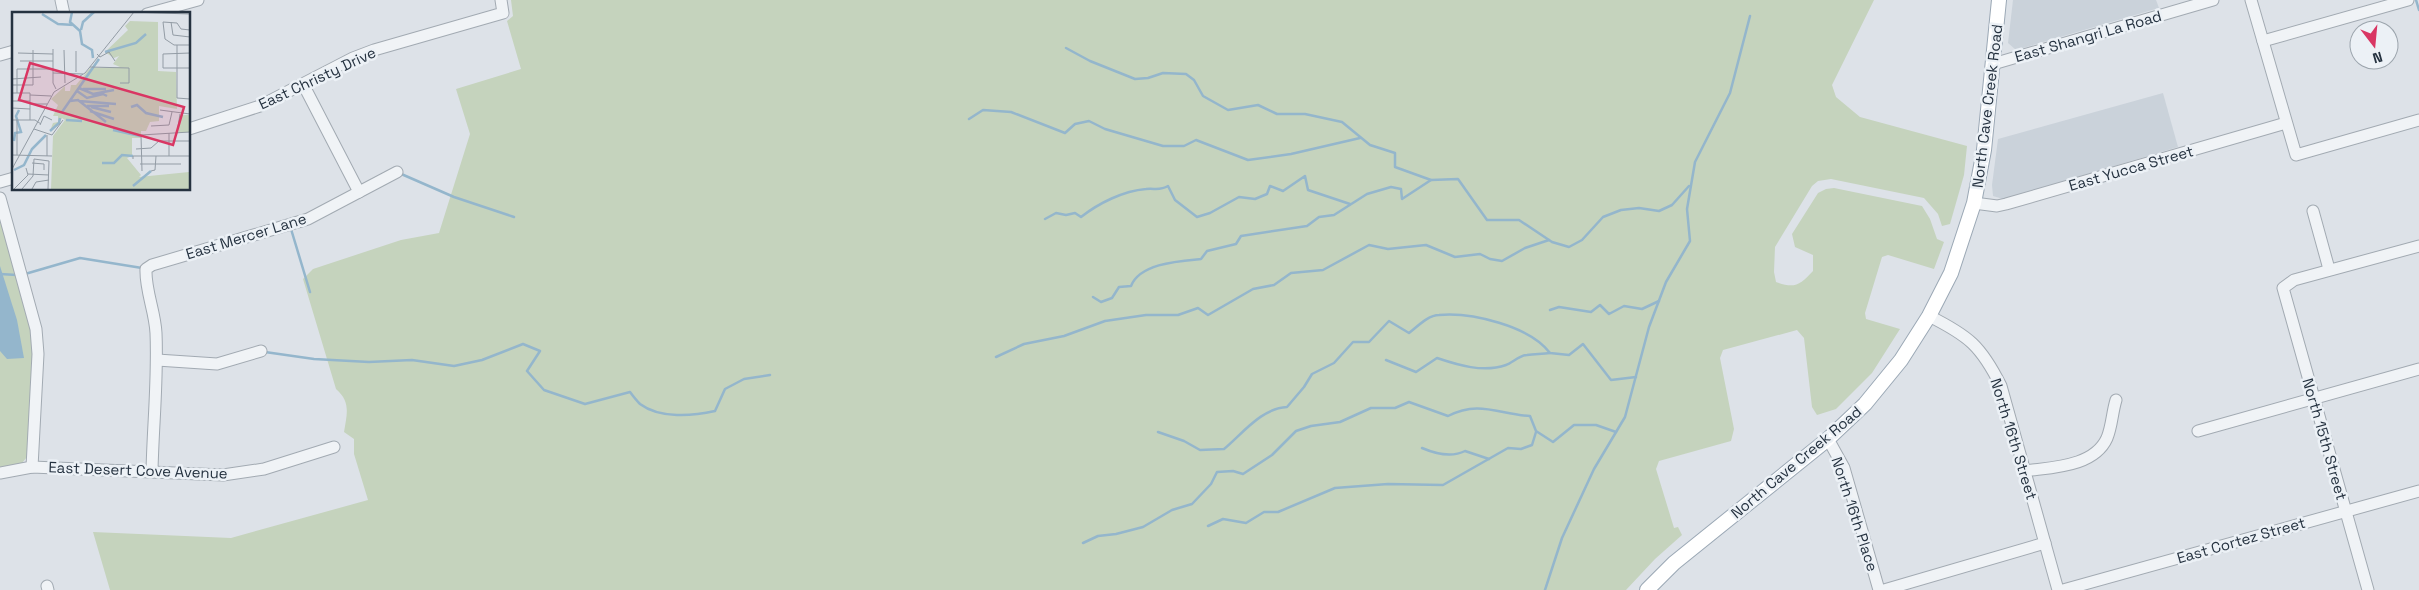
<svg xmlns="http://www.w3.org/2000/svg" width="2419" height="590" font-family="'Space Grotesk',sans-serif">
<style>
.built{fill:#cad2da}
.green{fill:#c5d3bd}
.water{fill:#94b6cc}
.lines{fill:none;stroke-linecap:round;stroke-linejoin:round}
.stream{stroke:#94b6cc;stroke-width:2.5}
.minor-casing{stroke:#a2aab2;stroke-width:13}
.major-casing{stroke:#9ba8b5;stroke-width:16}
.minor{stroke:#f0f3f6;stroke-width:11}
.major{stroke:#fff;stroke-width:14}
.labels{text-anchor:middle;dominant-baseline:central;stroke-width:5;stroke-linejoin:round;paint-order:stroke}
.street-label{font-size:15px;fill:#253240;stroke:#ecf1f6}
.inset-river{fill:none;stroke:#94b6cc;stroke-width:2.5}
.inset-road{fill:none;stroke:#939ca5;stroke-width:1}
.view{fill:#d93663;fill-opacity:0.15;stroke:#d93663;stroke-width:2.5}
.inset-edge{fill:none;stroke:#253240;stroke-width:2.5}
</style>
<rect width="100%" height="100%" fill="#dde2e8"/>
<g class="built">
<polygon points="2013,0 2156,0 2159,8 2016,50 2008,43"/>
<polygon points="2163,93 2178,147 2003,199 1993,196 1992,185 1998,139"/>
</g>
<g class="green">
<path d="M 511,0 L 1874,0 L 1832,85 L 1836,97 L 1860,117 L 1967,146 L 1964,175 L 1950,224 L 1942,226 L 1938,214 L 1924,198 L 1831,179 L 1818,181 L 1812,186 L 1775,247 L 1774,272 L 1776,282 C 1795,289 1800,285 1813,271 L 1813,255 L 1795,247 L 1792,234 L 1818,193 L 1826,189 L 1834,188 L 1922,206 L 1930,219 L 1937,239 L 1944,242 L 1934,269 L 1888,255 L 1882,257 L 1865,313 L 1866,319 L 1900,329 L 1872,373 L 1836,409 L 1817,415 L 1812,407 L 1804,338 L 1797,330 L 1723,350 L 1720,358 L 1734,429 L 1731,441 L 1659,461 L 1656,469 L 1674,528 L 1678,527 L 1682,535 L 1655,559 L 1626,590 L 110,590 L 93,532 L 231,538 L 368,500 L 354,454 L 354,439 L 344,432 C 347,414 351,402 336,389 L 303,279 L 313,269 L 401,240 L 439,233 L 470,134 L 456,89 L 521,69 L 507,21 L 513,16 Z"/>
<polygon points="0,218 31,326 33,354 27,457 22,463 0,468"/>
</g>
<polygon class="water" points="0,266 17,320 24,358 7,359 0,351"/>
<g class="lines">
<g class="stream">
<polyline points="2416,0 2419,10"/>
<polyline points="1066,48 1090,61 1135,79 1148,78 1163,73 1186,74 1194,80 1203,96 1228,110 1258,105 1277,114 1305,114 1342,122 1370,145 1395,153 1395,167 1431,180 1458,179 1487,220 1519,220 1552,242 1569,247 1582,240 1603,217 1621,210 1639,208 1659,211 1672,205 1689,186"/>
<polyline points="969,119 983,110 1011,112 1065,133 1075,124 1089,121 1105,129 1163,146 1184,146 1196,140 1248,160 1291,154 1360,138"/>
<polyline points="399,173 454,197 514,217"/>
<path d="M 1045,219 L 1056,213 L 1066,215 L 1075,213 L 1081,217 C 1099,203 1123,191 1146,189 C 1155,188 1160,191 1168,186 L 1175,200 L 1197,217 L 1210,213 L 1239,197 L 1255,199 L 1267,194 L 1270,186 L 1283,191 L 1305,176 L 1308,190 L 1350,204"/>
<polyline points="291,229 310,292"/>
<polyline points="0,274 17,275"/>
<polyline points="25,274 80,258 142,268"/>
<path d="M 1093,297 L 1101,302 L 1112,298 L 1119,287 L 1131,286 C 1140,263 1180,261 1201,259 L 1207,251 L 1236,244 L 1241,236 L 1307,226 L 1319,217 L 1334,215 L 1367,194 L 1391,187 L 1401,189 L 1402,199 L 1431,180"/>
<polyline points="1550,310 1559,307 1591,312 1600,305 1609,314 1624,306 1642,309 1659,301"/>
<path d="M 265,352 L 314,359 L 369,362 L 412,360 L 454,366 L 482,360 L 523,344 L 540,351 L 527,371 L 544,390 L 585,404 L 630,392 C 633,396 637,401 640,404 C 660,419 693,416 715,411 L 725,389 L 744,379 L 770,375"/>
<polyline points="996,357 1024,344 1064,336 1105,321 1146,315 1178,315 1198,308 1208,315 1253,289 1274,285 1291,273 1323,270 1369,245 1388,249 1426,245 1455,257 1480,254 1490,259 1502,261 1525,248 1549,240"/>
<path d="M 1386,360 L 1416,372 L 1437,358 C 1458,365 1483,373 1506,365 C 1512,363 1520,355 1527,355 C 1535,354 1542,354 1550,353"/>
<path d="M 1158,432 L 1184,441 L 1200,450 L 1224,449 C 1243,433 1262,408 1287,407 L 1304,387 L 1312,374 L 1334,363 L 1353,342 L 1369,342 L 1389,321 L 1409,333 C 1417,327 1428,315 1439,315 C 1471,312 1530,326 1550,353 L 1569,355 L 1583,344 L 1611,380 L 1636,377"/>
<path d="M 1422,448 C 1436,454 1451,458 1465,451 L 1489,459"/>
<polyline points="1208,526 1223,519 1246,523 1264,512 1278,512 1335,488 1388,484 1443,485 1508,448 1521,449 1532,445 1536,432"/>
<path d="M 1083,543 L 1098,536 L 1116,534 L 1143,527 L 1172,510 L 1192,504 L 1211,484 L 1217,472 L 1233,471 L 1243,474 L 1272,455 L 1296,431 L 1311,426 L 1340,422 L 1371,408 L 1395,408 L 1409,402 L 1448,416 C 1479,400 1498,414 1530,416 L 1536,431 L 1553,442 L 1574,425 L 1596,425 L 1616,432"/>
<polyline points="1545,590 1562,538 1594,469 1625,417 1649,327 1666,282 1690,241 1687,209 1695,162 1730,93 1750,16"/>
</g>
<defs>
<g id="minor">
<polyline points="61,0 64,14"/>
<polyline points="2251,0 2296,155 2419,120"/>
<polyline points="147,14 198,0"/>
<polyline points="2263,41 2408,0"/>
<polyline points="0,55 14,51"/>
<polyline points="1993,64 2213,0"/>
<polyline points="303,84 359,192"/>
<polyline points="189,129 260,106 353,58 374,50 503,13 501,0"/>
<polyline points="0,182 14,178"/>
<polyline points="0,198 36,329 38,354 32,467"/>
<polyline points="1974,203 1997,206 2006,204 2286,123"/>
<polyline points="2313,211 2329,269"/>
<path d="M 1929,316 C 1969,336 1981,346 2001,386 L 2058,590"/>
<polyline points="157,360 217,364 261,351"/>
<polyline points="2198,431 2419,369"/>
<polyline points="1828,439 1844,468 1879,590"/>
<path d="M 152,471 C 153,425 158,379 156,333 C 155,311 145,290 146,269 L 152,265 L 308,219 L 397,172"/>
<path d="M 2025,471 C 2052,467 2094,467 2107,438 C 2112,426 2112,413 2116,400"/>
<polyline points="0,473 32,467 223,475 264,469 334,447"/>
<polyline points="47,586 48,590"/>
<polyline points="1884,590 2045,543"/>
<polyline points="2063,590 2419,491"/>
<polyline points="2368,590 2283,288 2294,280 2419,246"/>
</g>
<polyline id="major" points="1647,590 1674,563 1828,439 1865,404 1901,360 1929,316 1951,273 1974,203 1984,150 1999,0"/>
</defs>
<use href="#minor" class="minor-casing"/>
<use href="#major" class="major-casing"/>
<use href="#minor" class="minor"/>
<use href="#major" class="major"/>
</g>
<g class="labels">
<g class="street-label">
<text transform="translate(2088 36) rotate(-16)">East Shangri La Road</text>
<text transform="translate(317 78) rotate(-25)">East Christy Drive</text>
<text transform="translate(1987 106) rotate(-83)">North Cave Creek Road</text>
<text transform="translate(2131 168) rotate(-16)">East Yucca Street</text>
<text transform="translate(246 236) rotate(-17)">East Mercer Lane</text>
<text transform="translate(2014 439) rotate(73)">North 16th Street</text>
<text transform="translate(2325 439) rotate(74)">North 15th Street</text>
<text transform="translate(1796 462) rotate(-40)">North Cave Creek Road</text>
<text transform="translate(138 470) rotate(2)">East Desert Cove Avenue</text>
<text transform="translate(1855 514) rotate(72)">North 16th Place</text>
<text transform="translate(2241 540) rotate(-16)">East Cortez Street</text>
</g>
</g>
<g transform="translate(12 12)">
<rect width="178" height="178" fill="#dde2e8"/>
<path d="M 118,9 L 146,10 L 146,59 L 164,60 L 165,97 L 147,94 L 147,109 L 138,110 L 134,119 L 129,119 L 129,126 L 120,126 L 120,144 L 115,146 L 129,163 L 127,165 L 177,160 L 177,177 L 39,177 L 41,124 L 53,108 L 50,106 L 46,113 L 38,119 L 41,111 L 46,110 L 46,104 L 41,104 L 46,93 L 39,87 L 53,74 L 53,79 L 58,79 L 59,73 L 64,73 L 78,56 L 108,55 L 101,52 L 107,44 L 102,46 L 93,40 L 116,18 L 113,14 ZM 168,103 L 177,103 L 177,120 L 166,121 Z" fill="#c5d3bd"/>
<path class="inset-river" d="M 60,0 L 58,10 L 68,19 L 70,32 L 80,38 L 81,46M 30,2 L 46,12 L 62,13M 69,18 L 71,10 L 82,0M 93,40 L 124,31 L 134,22M 67,76 L 81,82 L 102,78M 71,77 L 94,77M 65,79 L 75,86 L 91,82 L 95,84M 58,89 L 66,88 L 94,110M 67,89 L 104,92M 75,94 L 97,94M 79,95 L 99,100M 119,95 L 125,93 L 134,101 L 151,105M 78,99 L 102,107M 50,100 L 87,47M 54,108 L 70,109M 101,118 L 128,124M 38,119 L 47,111 L 48,106M 2,129 L 3,121 L 9,120 L 4,104 L 7,98M 90,151 L 102,151 L 110,143 L 121,144M 2,158 L 12,153 L 20,137 L 34,123M 121,174 L 139,159"/>
<path class="inset-road" d="M 118,0 L 178,2M 159,10 L 161,23 L 178,25M 165,11 L 151,10 L 153,27 L 162,33 L 178,33M 165,11 L 169,17 L 178,18M 165,33 L 165,86 L 178,87M 41,37 L 41,71 L 44,77M 52,38 L 53,71M 64,39 L 64,60M 6,41 L 41,42M 178,41 L 151,42 L 151,56 L 178,56M 85,42 L 88,45 L 97,40 L 103,49M 8,49 L 41,49M 78,55 L 117,56 L 117,71 L 108,71M 41,61 L 71,62M 0,67 L 29,65M 0,73 L 21,73 L 21,38M 0,81 L 18,81 L 18,108M 5,81 L 5,57 L 41,57M 18,83 L 39,84M 0,89 L 18,89M 18,92 L 35,92M 0,96 L 18,97M 148,98 L 178,102M 0,108 L 23,108 L 29,112M 5,108 L 5,143M 28,113 L 32,104 L 40,108M 139,114 L 157,113 L 160,100M 22,117 L 40,123 L 51,108M 165,121 L 168,102M 35,123 L 35,144M 124,137 L 139,136 L 147,129 L 178,129M 0,143 L 40,144M 157,144 L 157,121M 22,147 L 37,149 L 36,177M 121,147 L 121,144 L 178,144M 20,151 L 32,152 L 32,158M 128,152 L 169,152M 0,157 L 42,80 L 73,61 L 122,0M 130,159 L 129,123 L 178,120M 139,159 L 143,158 L 144,144M 16,162 L 37,163M 2,177 L 16,163 L 14,156M 10,177 L 21,164 L 22,147M 20,177 L 24,170 L 37,168"/>
<path class="view" d="M 18,51 L 172,95 L 161,133 L 7,88 Z"/>
<rect width="178" height="178" class="inset-edge"/>
</g>
<g transform="translate(2374 45) rotate(164)"><circle r="24" fill="#ecf1f6" stroke="#9ca5ad"/>
<path d="M0-4L9 19L0 12L-9 19Z" fill="#d93663"/>
<text y="-8" font-size="14" font-weight="bold" text-anchor="middle" fill="#253240">N</text>
</g>
</svg>
